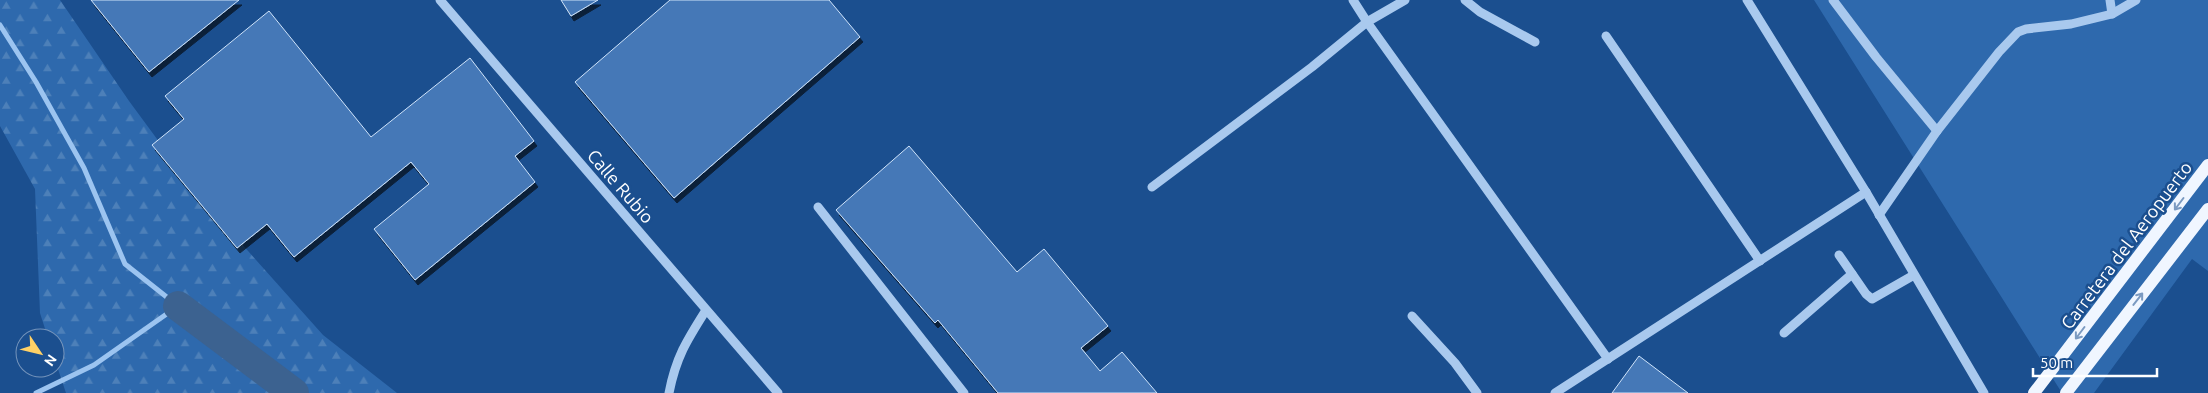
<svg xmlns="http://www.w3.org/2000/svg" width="2208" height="393" font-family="Ubuntu,sans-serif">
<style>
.grass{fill:#2e69ad}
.forest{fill:url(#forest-firs)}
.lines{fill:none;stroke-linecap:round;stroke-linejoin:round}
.stream{stroke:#9cc4f0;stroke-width:5}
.river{stroke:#3c6290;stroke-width:30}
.building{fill:#4478b7;stroke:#cfe3fa;filter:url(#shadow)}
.minor{stroke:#a9c9ee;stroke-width:9}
.major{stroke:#f0f6ff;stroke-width:12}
.oneway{stroke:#7b9ac1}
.labels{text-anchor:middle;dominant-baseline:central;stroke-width:5;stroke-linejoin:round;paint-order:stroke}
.street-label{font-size:18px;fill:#fff;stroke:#1b4f8f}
</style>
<defs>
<pattern id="forest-firs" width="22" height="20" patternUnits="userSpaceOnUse" patternTransform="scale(1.25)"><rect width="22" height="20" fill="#2e69ad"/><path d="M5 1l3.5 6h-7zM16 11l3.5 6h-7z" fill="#4d80b9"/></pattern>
<filter id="shadow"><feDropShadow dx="3" dy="5" stdDeviation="0" flood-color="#0009"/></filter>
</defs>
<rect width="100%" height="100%" fill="#1b4f8f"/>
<polygon class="grass" points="1814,0 2208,0 2208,271 2192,259 2094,393 2062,393"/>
<polygon class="forest" points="0,0 60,0 129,101 199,196 323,335 397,393 66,393 55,360 55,338 48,338 40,313 35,189 0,126"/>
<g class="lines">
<polyline class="stream" points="0,25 36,82 84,168 125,264 178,306 94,365 36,393"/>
<polyline class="river" points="178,306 294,393"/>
</g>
<g class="building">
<polygon points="91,0 239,0 149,72"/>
<polygon points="561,0 598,0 571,16"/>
<polygon points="670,0 829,0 860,37 674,198 575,82"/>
<polygon points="269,11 371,137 470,58 534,141 515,156 535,182 415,280 374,229 429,184 411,162 294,257 267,224 237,248 152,145 184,119 165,96"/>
<polygon points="909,146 1017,272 1044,249 1108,326 1081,348 1100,371 1122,352 1157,393 998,393 938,320 935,323 836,210"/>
<polygon points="1639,356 1688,393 1612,393"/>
</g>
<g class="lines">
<g class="minor">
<polyline points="440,0 778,393"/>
<polyline points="1353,0 1367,22 1608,359"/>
<polyline points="1465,0 1480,12 1535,42"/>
<polyline points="1747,0 1866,192 1984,393"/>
<polyline points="1833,0 1876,57 1937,131"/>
<polyline points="2110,0 2112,14"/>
<polyline points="1606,36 1760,261"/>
<polyline points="1152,187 1312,67 1367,22 1405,0"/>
<polyline points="818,207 964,393"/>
<polyline points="1879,215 1937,131 1999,52 2018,32 2026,29 2071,24 2112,14 2136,0"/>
<polyline points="1839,255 1866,294 1872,299 1914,275"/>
<polyline points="1412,316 1455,363 1477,393"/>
<polyline points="1784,333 1852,274"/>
<path d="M 669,393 C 676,357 687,340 706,310"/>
<polyline points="1555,393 1866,192"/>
</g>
<g class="major">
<polyline points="2034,393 2208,165"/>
<polyline points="2066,393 2208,209"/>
</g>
</g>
<defs><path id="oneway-shaft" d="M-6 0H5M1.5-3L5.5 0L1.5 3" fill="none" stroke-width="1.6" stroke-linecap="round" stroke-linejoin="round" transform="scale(1.25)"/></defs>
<g class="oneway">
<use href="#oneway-shaft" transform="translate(2179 204) rotate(127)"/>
<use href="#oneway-shaft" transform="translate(2138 299) rotate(-52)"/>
<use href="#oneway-shaft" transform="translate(2080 333) rotate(127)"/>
</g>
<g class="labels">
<g class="street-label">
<text transform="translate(621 186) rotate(49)">Calle Rubio</text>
<text transform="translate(2126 245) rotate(-53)">Carretera del Aeropuerto</text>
</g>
</g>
<g transform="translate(40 353) rotate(125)"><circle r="24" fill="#1b4f8f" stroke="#7695bc"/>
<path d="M0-4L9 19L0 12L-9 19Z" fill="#ffd166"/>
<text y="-8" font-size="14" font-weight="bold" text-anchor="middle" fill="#ffffff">N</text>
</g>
<path d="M2033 368v8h124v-8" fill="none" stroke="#ffffff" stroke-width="2.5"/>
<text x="2040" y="368" font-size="15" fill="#ffffff" stroke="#1b4f8f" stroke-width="4" paint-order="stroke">50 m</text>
</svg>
